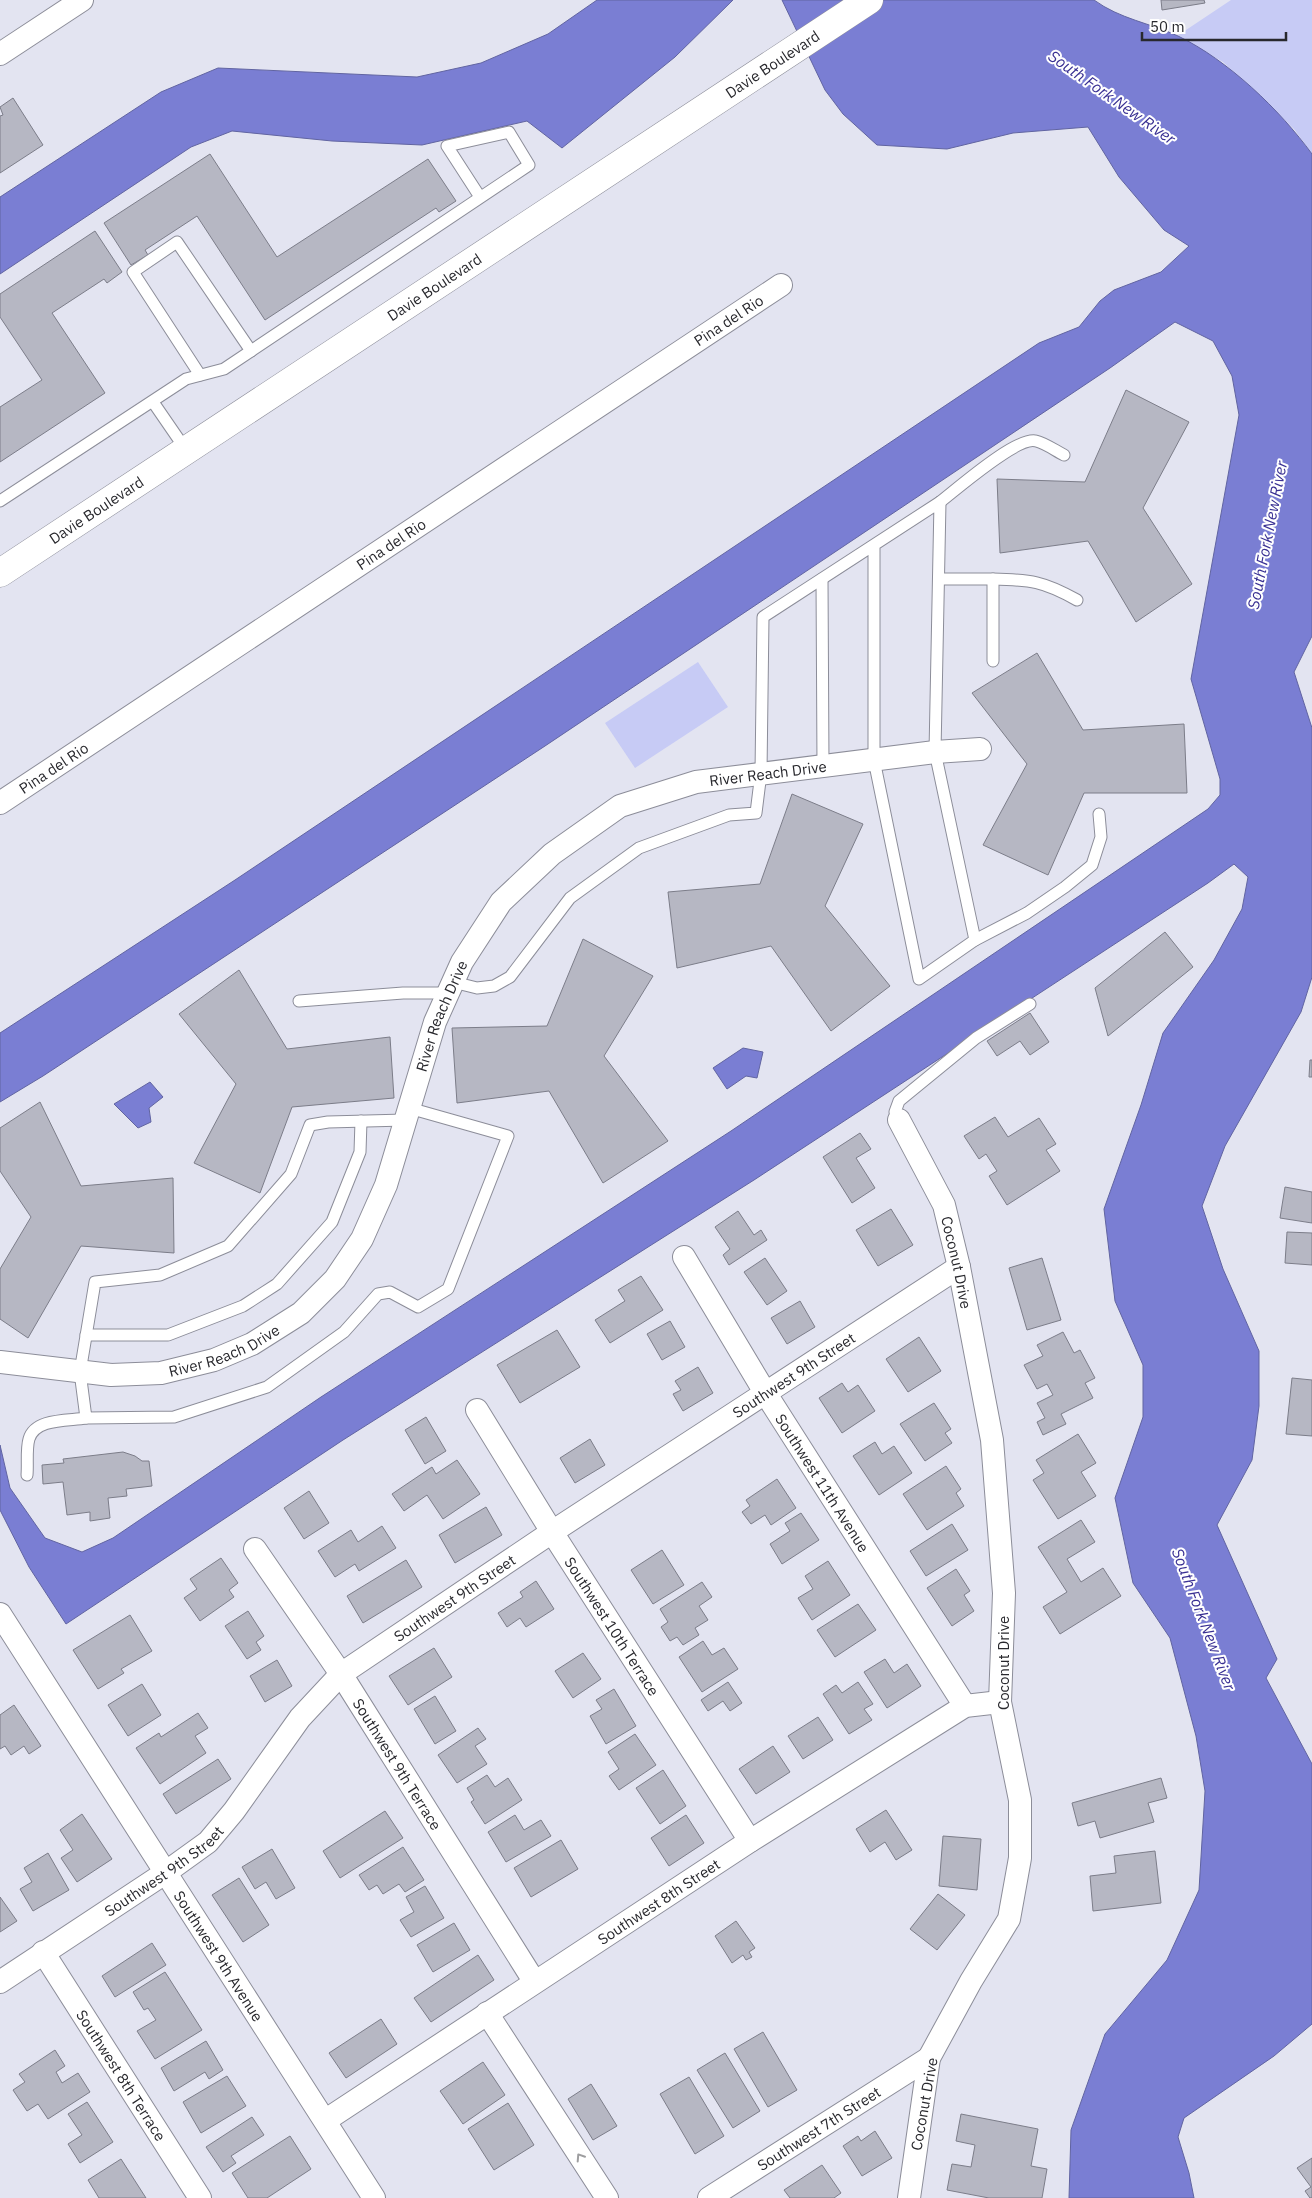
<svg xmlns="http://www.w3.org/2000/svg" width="1312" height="2198" font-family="'IBM Plex Sans',sans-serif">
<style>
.green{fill:#c7cbf5}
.water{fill:#7a7ed3;stroke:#6164a1}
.building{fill:#b6b7c3;stroke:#7c7d89}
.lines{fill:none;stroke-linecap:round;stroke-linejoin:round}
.service-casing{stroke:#8c8d99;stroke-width:13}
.minor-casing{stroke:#8c8d99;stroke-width:24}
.secondary-casing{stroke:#8c8d99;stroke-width:29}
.service{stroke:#fff;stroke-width:11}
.minor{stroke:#fff;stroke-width:22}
.secondary{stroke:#fff;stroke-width:28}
.oneway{stroke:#9e9ea0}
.labels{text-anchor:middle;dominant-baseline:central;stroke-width:4;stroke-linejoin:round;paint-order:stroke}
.street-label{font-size:15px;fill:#28282d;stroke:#fff}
.water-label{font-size:16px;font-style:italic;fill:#393093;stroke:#fff}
</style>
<rect width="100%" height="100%" fill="#e3e4f1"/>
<g class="green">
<polygon points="1231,0 1312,0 1312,154 1294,129 1223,62 1177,36"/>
<polygon points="698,662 728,707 635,768 605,723"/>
</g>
<g class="water">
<polygon points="597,0 733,0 675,57 562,148 527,121 422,145 332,141 232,131 191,147 0,274 0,197 161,92 218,68 417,77 481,63 548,34"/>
<path d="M 782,0 L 1094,0 C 1120,19 1150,23 1178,36 C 1228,60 1280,110 1312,154 L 1312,636 L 1294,672 L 1312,728 L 1312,977 L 1301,1012 L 1225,1146 L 1202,1206 L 1223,1269 L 1259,1351 L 1259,1406 L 1252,1460 L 1217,1525 L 1277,1659 L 1266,1678 L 1312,1764 L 1312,2024 L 1274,2056 L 1184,2118 L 1178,2137 L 1189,2173 L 1194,2198 L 1069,2198 L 1071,2130 L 1105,2034 L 1167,1960 L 1199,1890 L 1205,1791 L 1196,1736 L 1170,1638 L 1133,1583 L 1115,1498 L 1143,1417 L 1143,1365 L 1115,1301 L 1104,1209 L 1141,1105 L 1163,1033 L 1214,960 L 1242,909 L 1248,877 L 1234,864 L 1208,883 L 754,1180 L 343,1440 L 66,1624 L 29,1567 L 0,1510 L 0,1445 L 10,1488 L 45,1538 L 82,1552 L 113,1538 L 321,1397 L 731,1131 L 1208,809 L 1220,795 L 1220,779 L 1191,679 L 1239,415 L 1232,376 L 1213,341 L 1175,322 L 1110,368 L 545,746 L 43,1076 L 0,1102 L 0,1033 L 235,880 L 1039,343 L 1079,327 L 1100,301 L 1114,290 L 1161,272 L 1189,246 L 1164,230 L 1119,177 L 1088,127 L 1013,133 L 947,149 L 877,145 L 843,114 L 825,90 Z"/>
<polygon points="743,1048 763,1052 757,1078 746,1076 727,1089 713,1068"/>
<polygon points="150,1082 163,1097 149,1108 151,1122 138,1128 114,1104"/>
</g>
<g class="building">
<polygon points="1161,0 1204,0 1205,3 1162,10"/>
<polygon points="13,98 43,145 0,173 0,116 3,115 0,107"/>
<polygon points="210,154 277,257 428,159 456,201 439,212 436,208 265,320 197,216 145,250 148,255 131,265 104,223"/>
<polygon points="95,231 122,272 107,283 104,279 52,313 105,393 0,462 0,407 42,380 0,317 0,294"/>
<polygon points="1126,390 1189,422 1143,508 1192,584 1136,622 1088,541 1000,553 997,479 1085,482"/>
<polygon points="1037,653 1083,730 1184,724 1187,793 1084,793 1048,875 983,845 1027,764 972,693"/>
<polygon points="792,794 863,824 825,906 890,986 831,1031 771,946 677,968 668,892 760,884"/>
<polygon points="1165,932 1193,967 1108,1036 1095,988"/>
<polygon points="583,939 653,976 604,1056 668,1141 603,1183 549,1091 457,1103 452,1028 547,1026"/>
<polygon points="239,970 287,1049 390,1037 394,1098 292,1107 260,1193 194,1163 236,1084 179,1014"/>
<polygon points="1030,1013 1049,1042 1030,1055 1020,1041 997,1056 987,1041"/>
<polygon points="1310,1060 1312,1060 1312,1077 1309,1077"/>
<polygon points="40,1102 81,1186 173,1178 174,1253 81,1246 28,1338 0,1319 0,1269 31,1217 0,1171 0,1128"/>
<polygon points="995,1117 1008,1137 1039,1118 1056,1144 1046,1150 1060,1171 1007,1205 989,1176 997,1171 986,1154 979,1159 964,1136"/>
<polygon points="860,1133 871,1149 856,1158 875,1188 852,1203 823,1157"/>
<polygon points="1285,1187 1312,1192 1312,1223 1280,1218"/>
<polygon points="891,1209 913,1245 878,1266 856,1230"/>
<polygon points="738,1211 754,1235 761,1230 767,1240 729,1265 723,1255 730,1249 715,1227"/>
<polygon points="1287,1232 1312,1233 1312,1265 1285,1263"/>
<polygon points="765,1258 787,1291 767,1305 744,1272"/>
<polygon points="1042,1258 1061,1320 1027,1330 1009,1268"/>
<polygon points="641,1276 663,1310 610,1343 595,1320 625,1301 618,1290"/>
<polygon points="800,1301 815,1327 787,1344 771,1318"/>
<polygon points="670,1321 685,1347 662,1360 647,1334"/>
<polygon points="557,1330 580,1367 520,1403 497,1365"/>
<polygon points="1063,1332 1074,1353 1080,1350 1095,1378 1085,1383 1093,1398 1061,1414 1066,1424 1043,1435 1037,1422 1045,1418 1037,1403 1053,1395 1047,1384 1037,1389 1024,1365 1043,1356 1037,1345"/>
<polygon points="919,1337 941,1371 908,1392 886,1359"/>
<polygon points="698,1367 713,1393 683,1411 673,1394 681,1390 675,1381"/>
<polygon points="1292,1378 1312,1380 1312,1436 1286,1434"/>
<polygon points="842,1383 848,1392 858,1385 875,1411 842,1433 819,1398"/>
<polygon points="934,1403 951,1429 945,1433 952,1443 925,1461 900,1424"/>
<polygon points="426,1417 446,1451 425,1464 405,1430"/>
<polygon points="1078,1434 1096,1463 1081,1472 1096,1496 1058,1519 1033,1480 1044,1473 1036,1460"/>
<polygon points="590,1439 605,1465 575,1483 560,1458"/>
<polygon points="875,1442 882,1454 894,1446 912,1473 879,1495 853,1456"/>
<polygon points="123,1452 135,1456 142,1461 149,1461 152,1486 126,1489 127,1496 108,1498 110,1518 90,1521 90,1512 67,1515 63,1482 43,1484 42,1465 64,1463 63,1459"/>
<polygon points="457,1460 480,1494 443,1519 427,1495 404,1511 392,1494 432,1467 436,1474"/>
<polygon points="946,1466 961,1489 956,1493 964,1506 927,1530 903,1494"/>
<polygon points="777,1479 796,1508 771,1525 765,1515 751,1524 742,1512 750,1506 746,1500"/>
<polygon points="309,1491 329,1523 304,1539 284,1508"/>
<polygon points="486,1507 502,1535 455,1563 439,1535"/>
<polygon points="801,1513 819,1540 782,1564 770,1544 790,1531 785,1523"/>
<polygon points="1081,1520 1095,1542 1067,1559 1081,1582 1103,1568 1121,1596 1060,1634 1043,1607 1067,1592 1038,1547"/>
<polygon points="952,1524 968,1550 926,1576 910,1551"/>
<polygon points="382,1526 396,1548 359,1571 355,1564 335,1577 318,1551 351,1530 358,1542"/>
<polygon points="662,1550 684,1585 653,1604 631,1570"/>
<polygon points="221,1558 238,1583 229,1590 234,1597 200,1621 184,1598 197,1589 190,1579"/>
<polygon points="406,1560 422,1587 363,1623 347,1596"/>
<polygon points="828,1561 850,1595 812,1620 798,1598 813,1589 805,1576"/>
<polygon points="956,1569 970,1591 964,1595 974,1611 952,1626 927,1588"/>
<polygon points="536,1581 554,1609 526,1627 520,1618 507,1627 498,1613 523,1597 520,1592"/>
<polygon points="702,1582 712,1597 699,1606 708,1620 695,1628 699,1635 683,1645 677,1637 670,1641 661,1627 668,1622 660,1609"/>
<polygon points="858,1604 876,1630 835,1657 817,1630"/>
<polygon points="248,1611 264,1636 256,1642 261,1650 247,1659 225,1626"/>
<polygon points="130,1615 152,1651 121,1669 124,1673 98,1689 73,1650"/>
<polygon points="703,1641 712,1655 724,1648 738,1669 702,1692 679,1657"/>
<polygon points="434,1648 452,1677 408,1705 389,1676"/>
<polygon points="583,1653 601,1679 573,1698 555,1671"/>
<polygon points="885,1659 894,1673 907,1664 921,1686 887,1708 864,1672"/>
<polygon points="277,1660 292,1686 265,1702 250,1676"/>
<polygon points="728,1682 742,1703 730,1711 723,1701 708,1711 701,1700"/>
<polygon points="858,1682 873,1704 864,1709 872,1720 849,1734 823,1694 836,1685 842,1693"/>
<polygon points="142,1684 161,1715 128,1736 108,1705"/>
<polygon points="614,1689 636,1726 606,1744 590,1716 602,1709 596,1700"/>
<polygon points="435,1696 456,1731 435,1744 414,1709"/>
<polygon points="14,1705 41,1746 29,1754 24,1746 11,1755 5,1746 0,1749 0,1715"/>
<polygon points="198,1713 208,1728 195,1736 206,1753 160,1784 136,1748 159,1733 161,1737"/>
<polygon points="818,1717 833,1740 803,1759 788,1736"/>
<polygon points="478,1728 486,1739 475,1746 487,1764 457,1783 438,1755"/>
<polygon points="635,1734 656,1765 619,1790 609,1776 619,1769 608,1752"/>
<polygon points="773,1746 790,1772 756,1794 739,1769"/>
<polygon points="218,1759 231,1779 176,1814 163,1794"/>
<polygon points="663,1770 686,1806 660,1824 636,1788"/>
<polygon points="487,1775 495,1787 508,1778 522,1800 485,1824 471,1802 474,1800 467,1788"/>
<polygon points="1161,1778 1167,1798 1148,1803 1154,1822 1100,1838 1095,1821 1078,1826 1072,1803"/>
<polygon points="886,1810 912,1850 896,1860 885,1842 870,1852 856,1829"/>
<polygon points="385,1811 403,1838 340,1878 323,1851"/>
<polygon points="82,1814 112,1859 77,1882 61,1858 73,1850 60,1830"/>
<polygon points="515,1815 524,1830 541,1820 551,1836 506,1862 488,1832"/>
<polygon points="686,1815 704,1843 669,1866 651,1838"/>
<polygon points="943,1836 981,1839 977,1890 939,1886"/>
<polygon points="561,1840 578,1869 531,1897 514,1868"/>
<polygon points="403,1847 424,1880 405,1892 399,1884 383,1894 377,1885 369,1890 359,1875"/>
<polygon points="272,1849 295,1888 276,1899 266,1882 255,1889 242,1867"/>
<polygon points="1155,1851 1161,1903 1093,1911 1090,1876 1116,1873 1114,1856"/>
<polygon points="48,1853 69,1890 33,1911 20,1889 32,1882 24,1868"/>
<polygon points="239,1878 269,1925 243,1942 212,1895"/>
<polygon points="425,1886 444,1918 411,1937 400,1920 414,1912 406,1897"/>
<polygon points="938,1894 965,1915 937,1950 910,1929"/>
<polygon points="0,1897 17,1921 0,1932"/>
<polygon points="736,1921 755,1948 749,1952 752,1957 746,1960 743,1955 732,1963 715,1936"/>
<polygon points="454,1923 470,1950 433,1972 417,1945"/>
<polygon points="152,1943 166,1965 115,1997 102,1976"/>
<polygon points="478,1955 494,1980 431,2022 414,1998"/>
<polygon points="165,1972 202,2030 155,2059 137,2031 156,2020 148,2008 144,2010 133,1992"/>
<polygon points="381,2019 397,2044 346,2078 329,2053"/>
<polygon points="763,2032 797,2090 768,2107 734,2049"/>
<polygon points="206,2041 223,2070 209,2079 205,2072 174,2091 161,2068"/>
<polygon points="55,2050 65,2066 56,2072 62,2083 78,2073 90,2092 48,2119 38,2104 27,2111 13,2090 25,2082 19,2074"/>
<polygon points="725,2053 760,2111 733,2128 697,2070"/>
<polygon points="483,2062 505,2095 463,2124 440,2091"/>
<polygon points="227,2076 246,2106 201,2133 183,2102"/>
<polygon points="689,2077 724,2136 695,2154 660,2094"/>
<polygon points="591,2084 617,2126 593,2140 568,2099"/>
<polygon points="87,2102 113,2142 80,2163 68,2144 82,2135 68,2114"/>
<polygon points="508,2103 534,2145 494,2170 468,2129"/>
<polygon points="961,2114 1038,2129 1031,2166 1047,2169 1042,2198 989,2198 947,2190 952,2164 971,2167 975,2145 956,2141"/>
<polygon points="252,2117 264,2135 231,2156 236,2163 223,2172 206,2147"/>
<polygon points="875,2131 892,2158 862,2176 843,2146 858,2136 861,2141"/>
<polygon points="290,2136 311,2169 267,2198 248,2198 232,2173"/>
<polygon points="1312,2158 1312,2198 1310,2198 1305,2191 1311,2187 1297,2168"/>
<polygon points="121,2159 146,2198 99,2198 88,2180"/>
<polygon points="822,2165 841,2193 834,2198 790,2198 784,2190"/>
</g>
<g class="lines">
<defs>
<g id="service">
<polyline points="200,375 133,272 177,242 251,351"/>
<polyline points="153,402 186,450"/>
<polyline points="0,501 186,379 224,369 529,165 509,132 447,146 480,197"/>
<path d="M 940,502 C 957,489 1017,436 1036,441 C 1045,443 1056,451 1064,455"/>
<polyline points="822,579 823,766"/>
<polyline points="939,579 993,579 993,661"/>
<path d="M 993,579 C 1031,580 1043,581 1077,600"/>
<polyline points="975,940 1027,913 1065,887 1092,865 1101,837 1099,814"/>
<polyline points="453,982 477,988 494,986 510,977 570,898 639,848 729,815 756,813 761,773 763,617 940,502 935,752 975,940 919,979 874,760 874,545"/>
<polyline points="299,1001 403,993 448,993"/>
<polyline points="405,1120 328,1122 310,1125 291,1174 228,1246 160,1275 95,1282 80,1372 86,1418 174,1417 267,1387 344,1332 378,1294 390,1292 418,1307 448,1289 508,1136 409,1108"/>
<polyline points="899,1120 895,1112 899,1101 976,1038 1030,1004"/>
<polyline points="86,1335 168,1335 243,1306 277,1284 332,1222 360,1152 361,1121"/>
<path d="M 27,1475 C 28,1464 26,1449 29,1439 C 35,1418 68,1421 86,1418"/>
</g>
<g id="minor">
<polyline points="0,54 82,0"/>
<path id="s1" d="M 0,803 L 781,285"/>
<path id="s2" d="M 899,1120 L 944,1205 L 959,1267 L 992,1440 L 1004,1593 L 1000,1702 L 1020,1800 L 1020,1858 L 1009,1919 L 971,1981 L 929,2058 L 909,2198"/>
<path id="s3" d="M 684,1257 L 766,1394 L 965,1706"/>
<path id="s4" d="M 0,1362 L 111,1375 L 161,1373 L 214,1360 L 252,1344 L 301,1313 L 335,1279 L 362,1239 L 386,1185 L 435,1022 L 462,962 L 501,902 L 552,854 L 620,806 L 696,782 L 935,752 L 980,749"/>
<path id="s5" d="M 477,1410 L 552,1532 L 750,1841"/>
<path id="s6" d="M 255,1549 L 341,1674 L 534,1981"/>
<path id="s7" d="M 0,1614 L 374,2198"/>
<path id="s8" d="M 43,1952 L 200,2198"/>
<path id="s9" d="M 0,1982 L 165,1873 L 208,1842 L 234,1811 L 300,1718 L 341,1674 L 552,1532 L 959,1267"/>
<polyline points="487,2013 607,2198"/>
<path id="s10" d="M 326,2120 L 750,1841 L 965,1706 L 1000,1702"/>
<path id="s11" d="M 709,2198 L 929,2058"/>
</g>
<g id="secondary">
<path id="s12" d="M 0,573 L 869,0"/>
</g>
</defs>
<use href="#service" class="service-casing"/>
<use href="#minor" class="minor-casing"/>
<use href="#secondary" class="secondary-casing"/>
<use href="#service" class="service"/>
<use href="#minor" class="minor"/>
<use href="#secondary" class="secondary"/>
</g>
<defs><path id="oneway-chevron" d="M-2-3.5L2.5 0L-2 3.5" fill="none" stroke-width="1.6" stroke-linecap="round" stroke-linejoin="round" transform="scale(1.25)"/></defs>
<use class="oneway" href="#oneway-chevron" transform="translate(580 2157) rotate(-123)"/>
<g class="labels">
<g class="street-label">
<text stroke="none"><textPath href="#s12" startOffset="925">Davie Boulevard</textPath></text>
<text stroke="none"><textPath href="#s12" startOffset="520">Davie Boulevard</textPath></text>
<text stroke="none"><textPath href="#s1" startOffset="874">Pina del Rio</textPath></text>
<text stroke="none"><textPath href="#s12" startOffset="115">Davie Boulevard</textPath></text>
<text stroke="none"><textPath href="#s1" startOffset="469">Pina del Rio</textPath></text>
<text stroke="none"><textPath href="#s1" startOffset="64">Pina del Rio</textPath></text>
<text stroke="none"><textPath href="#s4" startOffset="1084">River Reach Drive</textPath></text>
<text stroke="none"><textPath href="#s4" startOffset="649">River Reach Drive</textPath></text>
<text stroke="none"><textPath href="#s2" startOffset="155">Coconut Drive</textPath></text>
<text stroke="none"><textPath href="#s4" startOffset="229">River Reach Drive</textPath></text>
<text stroke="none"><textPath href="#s9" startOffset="1008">Southwest 9th Street</textPath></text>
<text stroke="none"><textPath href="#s3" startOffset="265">Southwest 11th Avenue</textPath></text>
<text stroke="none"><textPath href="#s9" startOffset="602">Southwest 9th Street</textPath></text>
<text stroke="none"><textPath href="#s5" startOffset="255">Southwest 10th Terrace</textPath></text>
<text transform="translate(1003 1663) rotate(-90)">Coconut Drive</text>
<text stroke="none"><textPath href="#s6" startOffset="258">Southwest 9th Terrace</textPath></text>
<text stroke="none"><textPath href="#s9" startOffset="198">Southwest 9th Street</textPath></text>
<text stroke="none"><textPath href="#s10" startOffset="398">Southwest 8th Street</textPath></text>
<text stroke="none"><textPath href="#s7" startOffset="406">Southwest 9th Avenue</textPath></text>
<text stroke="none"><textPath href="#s8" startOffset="146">Southwest 8th Terrace</textPath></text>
<text transform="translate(924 2104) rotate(-80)">Coconut Drive</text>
<text stroke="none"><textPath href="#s11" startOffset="130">Southwest 7th Street</textPath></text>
</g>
<g class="water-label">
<text transform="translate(1112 97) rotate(35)">South Fork New River</text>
<text transform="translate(1267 535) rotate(-79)">South Fork New River</text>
<text transform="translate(1204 1619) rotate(69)">South Fork New River</text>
</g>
</g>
<path d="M1142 32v8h144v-8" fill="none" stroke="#28282d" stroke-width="2.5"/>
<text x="1150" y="32" font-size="15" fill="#28282d" stroke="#ffffff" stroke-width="4" paint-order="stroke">50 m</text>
</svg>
